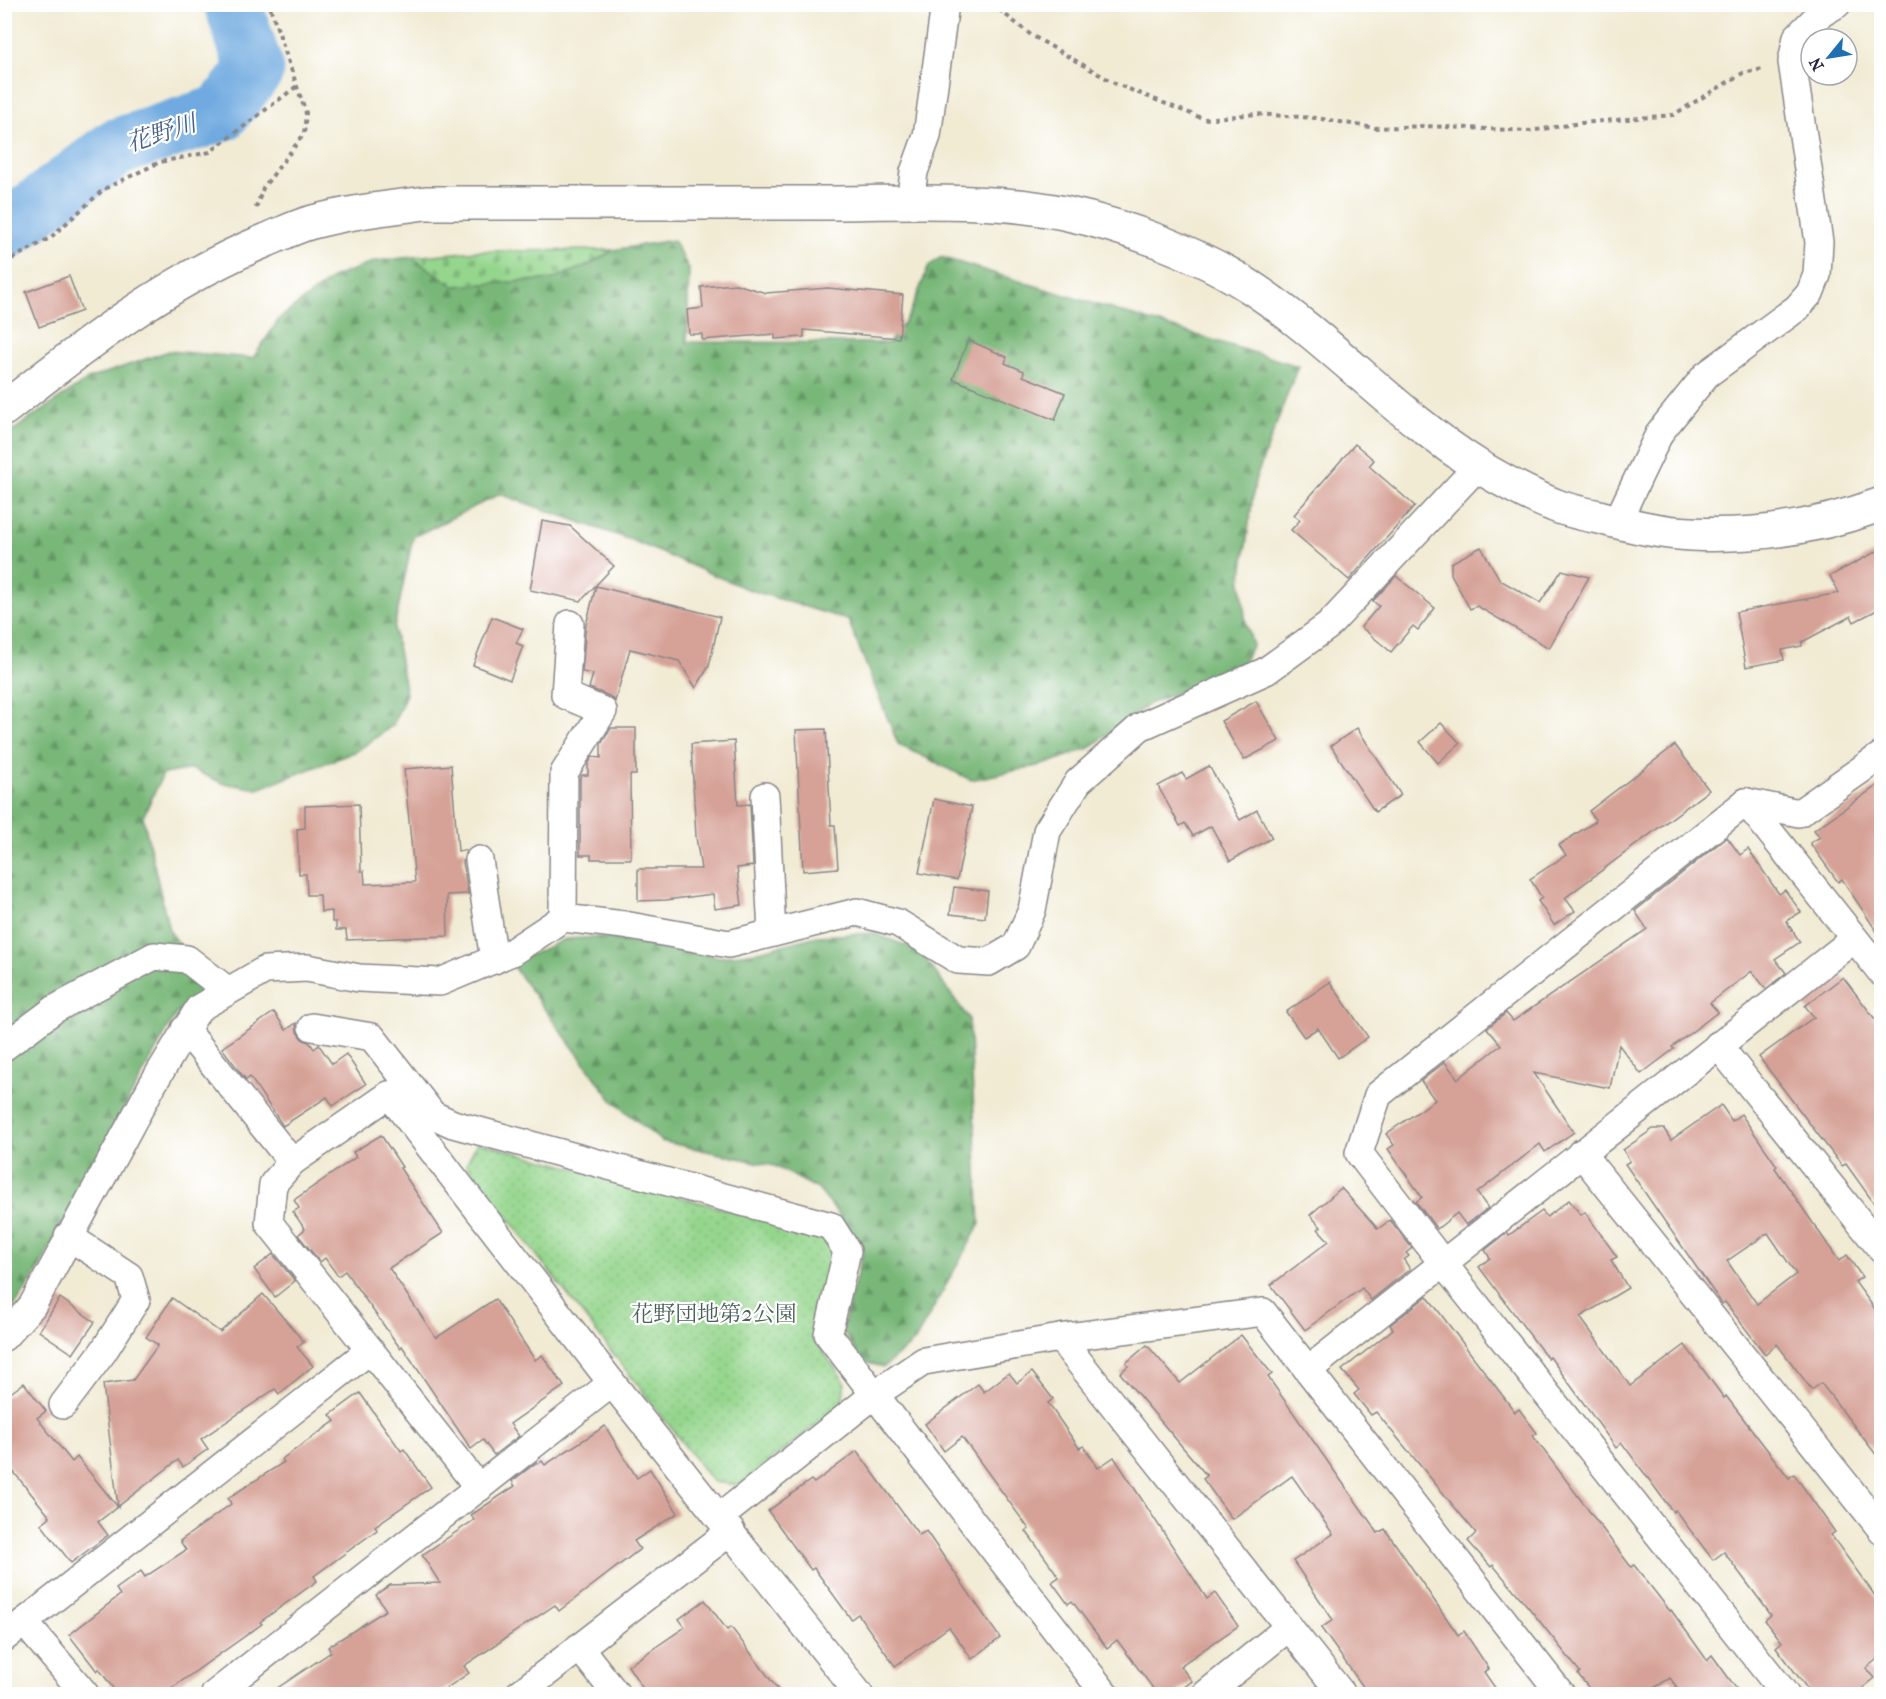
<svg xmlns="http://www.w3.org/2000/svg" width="1886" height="1699" font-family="'IM FELL French Canon','Noto Serif JP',serif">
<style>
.forest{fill:url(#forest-firs);stroke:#4d6c5a;stroke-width:1.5}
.cemetery{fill:url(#cemetery-stones);stroke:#5c7c64;stroke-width:1.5}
.park{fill:url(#park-dots);stroke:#5c7c64;stroke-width:1.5}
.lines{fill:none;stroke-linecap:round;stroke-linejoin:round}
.river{stroke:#70aae0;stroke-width:58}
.building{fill:#d6a297;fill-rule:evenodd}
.minor-casing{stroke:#8a8688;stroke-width:30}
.tertiary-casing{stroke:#8a8688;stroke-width:36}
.path{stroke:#8a8688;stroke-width:4;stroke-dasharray:4.5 4.5;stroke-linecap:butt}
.minor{stroke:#fff;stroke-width:27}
.tertiary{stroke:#fff;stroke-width:33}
.labels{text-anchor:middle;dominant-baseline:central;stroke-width:4.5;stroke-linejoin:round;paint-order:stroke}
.park-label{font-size:22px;fill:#4a6158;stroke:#fff}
.water-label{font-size:24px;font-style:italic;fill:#455f85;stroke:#fff}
</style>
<defs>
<pattern id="forest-firs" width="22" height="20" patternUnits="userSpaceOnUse" patternTransform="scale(1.5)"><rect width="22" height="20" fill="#78b778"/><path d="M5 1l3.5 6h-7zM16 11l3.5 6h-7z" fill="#629464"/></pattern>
<pattern id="cemetery-stones" width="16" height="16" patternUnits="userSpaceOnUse" patternTransform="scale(1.5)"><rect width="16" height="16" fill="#95d68d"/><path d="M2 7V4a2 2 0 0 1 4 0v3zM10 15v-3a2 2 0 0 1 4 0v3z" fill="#80b77b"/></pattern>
<pattern id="park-dots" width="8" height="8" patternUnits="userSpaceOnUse" patternTransform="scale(1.5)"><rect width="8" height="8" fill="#95d68d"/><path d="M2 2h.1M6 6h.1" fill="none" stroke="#80b77b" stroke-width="1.8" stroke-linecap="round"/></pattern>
</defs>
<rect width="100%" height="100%" fill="#fff"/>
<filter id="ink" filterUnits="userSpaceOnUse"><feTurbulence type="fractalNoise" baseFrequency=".0167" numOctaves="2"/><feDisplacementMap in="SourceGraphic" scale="12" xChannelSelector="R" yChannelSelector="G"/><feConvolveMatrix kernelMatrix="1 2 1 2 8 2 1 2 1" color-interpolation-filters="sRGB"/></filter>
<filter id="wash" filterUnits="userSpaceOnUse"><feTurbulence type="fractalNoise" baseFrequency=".008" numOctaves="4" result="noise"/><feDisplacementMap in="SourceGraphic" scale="24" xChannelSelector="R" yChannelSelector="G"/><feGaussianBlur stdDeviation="1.35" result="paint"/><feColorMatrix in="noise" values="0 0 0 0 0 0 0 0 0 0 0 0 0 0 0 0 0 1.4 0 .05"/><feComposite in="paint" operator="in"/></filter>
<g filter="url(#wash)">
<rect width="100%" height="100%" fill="#f1ebd4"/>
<g class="forest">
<polygon points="673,240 689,269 687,342 889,343 909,315 929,266 941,257 1298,366 1255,481 1241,582 1246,624 1253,645 1240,667 1149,704 1089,748 1046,764 971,780 898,744 848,620 747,589 631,540 500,494 413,537 394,629 406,694 393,725 357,751 258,789 222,783 192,769 163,774 143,817 169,930 203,977 207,991 176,1014 133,1092 35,1276 5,1320 5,436 88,379 169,351 253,358 280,318 334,277 376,261 412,257 454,286 553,279 590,264 613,250"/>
<polygon points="873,933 920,951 969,1019 980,1224 915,1341 884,1367 863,1362 842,1330 863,1252 840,1216 818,1189 775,1166 661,1141 612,1100 511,964 565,939 600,937 720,957 755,952 817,936"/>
</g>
<polygon class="cemetery" points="613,250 590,264 553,279 454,286 412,257 477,251"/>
<polygon class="park" points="478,1142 823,1236 834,1254 815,1340 845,1382 842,1405 739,1485 713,1482 466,1164"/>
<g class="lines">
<polyline class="river" points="4,232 117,147 221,113 255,70 233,4"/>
</g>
<g id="blocks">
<g class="building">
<polygon points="69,276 82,311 39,327 26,292"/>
<polygon points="736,284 766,293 828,288 903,295 899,338 804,330 804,337 775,339 775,334 702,340 702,334 689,334 687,310 703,308 701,287"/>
<polygon points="968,340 1007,357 1005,363 1024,371 1023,376 1065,393 1055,420 953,379"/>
<polygon points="1355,444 1374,460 1369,466 1415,506 1349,580 1291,530 1300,520 1294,515"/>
<polygon points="542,521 570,526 614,566 581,601 530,590"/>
<polygon points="1481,547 1500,580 1540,603 1562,570 1589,577 1549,648 1477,606 1470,609 1451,574 1451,563"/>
<polygon points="1881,549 1881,608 1854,622 1851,616 1802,642 1802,646 1782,650 1784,660 1746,667 1736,612 1839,593 1830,576"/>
<polygon points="1396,576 1435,608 1418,630 1413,626 1391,652 1361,627 1379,606 1373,601"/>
<polygon points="596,586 720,617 709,666 696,688 679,661 630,649 615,701 609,696 589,688 593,674 582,672 586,625"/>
<polygon points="492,617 523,629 516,643 523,646 510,680 473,665"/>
<polygon points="1256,701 1279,741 1244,760 1221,721"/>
<polygon points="1441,723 1460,743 1438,763 1420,742"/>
<polygon points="611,728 636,728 636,775 630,775 631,859 591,859 591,855 580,855 580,778 582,775 588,775 588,765 592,757 601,758 601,744"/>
<polygon points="1357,728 1401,795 1375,812 1331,746"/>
<polygon points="826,729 831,825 835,825 838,868 803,871 796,730"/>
<polygon points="734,741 738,805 750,804 753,866 737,868 742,905 715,909 713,894 666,900 638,901 638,869 701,869 696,837 691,744"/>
<polygon points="1675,745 1709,790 1565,898 1575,911 1554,925 1538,901 1542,898 1530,879 1566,855 1559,845 1596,821 1589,811"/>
<polygon points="451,765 458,851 466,850 463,862 468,894 447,895 448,936 347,940 346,930 336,930 336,922 332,922 332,911 321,912 320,895 307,895 306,874 299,874 297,829 305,828 305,806 359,804 361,871 364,871 365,884 415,882 404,769"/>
<polygon points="1209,766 1240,820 1257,810 1272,838 1230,861 1211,826 1193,836 1185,823 1180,826 1158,786 1182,773 1186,779"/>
<polygon points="1881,783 1881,938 1842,879 1838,882 1810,843 1820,837 1814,830"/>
<polygon points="934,799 972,807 957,880 919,873"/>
<polygon points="1727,837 1740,855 1748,849 1779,894 1785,890 1801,912 1786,921 1800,942 1775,959 1786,973 1766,989 1752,971 1710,1003 1718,1012 1672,1047 1674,1049 1641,1074 1619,1045 1610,1088 1534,1073 1574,1132 1545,1152 1540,1144 1477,1193 1488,1208 1466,1225 1457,1213 1437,1229 1416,1202 1422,1197 1388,1149 1394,1145 1386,1134 1435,1100 1421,1081 1445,1062 1458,1079 1501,1045 1487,1028 1506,1013 1513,1021 1647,929 1635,911"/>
<polygon points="954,887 988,891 985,918 950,914"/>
<polygon points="1843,977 1881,1027 1881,1213 1846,1164 1842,1166 1759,1057 1814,1017 1805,1006"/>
<polygon points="1330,982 1368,1037 1338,1058 1318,1028 1304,1037 1286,1012"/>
<polygon points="274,1012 286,1030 296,1023 297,1032 302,1039 310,1043 314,1049 319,1045 332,1064 346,1054 366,1084 333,1106 327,1097 283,1126 250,1077 246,1080 222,1048"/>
<path d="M 1721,1105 L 1732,1121 L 1741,1114 L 1777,1166 L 1775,1168 L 1839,1261 L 1847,1255 L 1862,1277 L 1855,1282 L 1881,1317 L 1881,1461 L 1821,1383 L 1812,1390 L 1777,1344 L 1765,1354 L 1725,1302 L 1722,1304 L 1625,1164 L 1630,1161 L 1623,1150 L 1653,1129 L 1664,1129 L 1671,1140 ZM 1768,1233 L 1796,1274 L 1757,1304 L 1727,1261 Z"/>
<polygon points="381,1135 402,1167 400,1168 443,1233 389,1268 436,1338 495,1299 535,1360 542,1355 564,1386 510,1424 519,1436 494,1455 483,1440 471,1449 402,1346 400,1348 345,1271 338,1276 325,1258 320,1262 298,1235 305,1229 293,1212 299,1208 294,1200 356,1157 353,1152"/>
<polygon points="1341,1188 1378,1229 1390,1220 1412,1248 1406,1253 1409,1256 1404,1260 1410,1269 1371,1300 1362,1288 1305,1330 1271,1285 1329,1241 1318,1229 1321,1227 1310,1215"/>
<polygon points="1569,1200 1581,1215 1585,1212 1617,1257 1611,1260 1628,1288 1580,1317 1630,1386 1685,1345 1724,1398 1726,1396 1789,1478 1794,1474 1835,1532 1831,1535 1881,1604 1881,1656 1866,1668 1875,1678 1854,1695 1812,1695 1776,1647 1782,1642 1765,1620 1771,1615 1724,1552 1713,1560 1675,1510 1673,1512 1622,1443 1616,1448 1550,1357 1548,1359 1479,1267 1490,1258 1485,1250 1507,1233 1509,1235 1542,1211 1547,1217"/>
<polygon points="273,1254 295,1281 275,1297 254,1269"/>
<polygon points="263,1294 304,1342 297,1347 313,1366 279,1394 275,1389 201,1439 208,1449 183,1467 178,1460 98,1522 108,1535 71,1563 41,1524 50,1517 4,1460 4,1398 24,1383 46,1411 37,1418 72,1462 77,1457 118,1507 103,1384 133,1380 158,1345 146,1337 172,1298 220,1332"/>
<polygon points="1427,1296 1515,1412 1519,1409 1537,1433 1533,1436 1631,1567 1634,1565 1670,1611 1671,1610 1707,1660 1712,1655 1741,1695 1683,1695 1670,1678 1643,1695 1594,1695 1578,1674 1580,1672 1529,1608 1493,1565 1491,1567 1468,1541 1476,1533 1376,1412 1371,1415 1354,1394 1359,1390 1342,1370 1393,1329 1390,1325"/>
<polygon points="60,1298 95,1322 73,1354 39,1331"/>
<polygon points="1241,1335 1272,1374 1268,1377 1378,1533 1385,1529 1458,1635 1464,1631 1489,1669 1484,1672 1500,1695 1369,1695 1321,1628 1333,1620 1293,1561 1333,1534 1292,1476 1232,1519 1203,1479 1207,1476 1120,1373 1128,1366 1126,1363 1147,1345 1180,1383"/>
<polygon points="1032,1372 1053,1399 1048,1403 1079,1448 1084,1446 1098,1468 1114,1457 1207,1599 1215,1593 1238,1626 1180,1666 1192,1681 1174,1695 1158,1695 1117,1640 1107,1648 1072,1601 1068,1604 1052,1582 1059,1577 1026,1531 1029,1529 962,1437 944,1451 925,1424 978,1384 984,1392 1009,1373 1017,1383"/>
<polygon points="360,1393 401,1451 404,1449 431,1487 375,1526 377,1530 314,1576 317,1581 260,1622 262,1624 162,1695 118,1695 99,1669 97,1671 69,1635 120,1595 116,1589 141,1571 145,1577 186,1550 180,1541 231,1504 228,1498 284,1462 282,1459 335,1421 330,1415"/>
<polygon points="605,1426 637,1478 650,1469 678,1513 634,1541 640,1549 559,1611 555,1605 464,1666 469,1673 436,1695 267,1695 331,1652 328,1647 386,1610 376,1595 390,1585 440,1583 422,1555 474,1520 471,1515 515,1486 512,1481 537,1462 538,1464 542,1461 545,1465"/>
<polygon points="857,1451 919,1535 926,1531 1000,1638 972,1659 949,1627 895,1666 858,1614 851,1619 814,1568 811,1570 768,1511 811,1480 814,1483"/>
<polygon points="705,1600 727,1630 731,1627 782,1695 647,1695 628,1666 685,1627 679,1619"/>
</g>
</g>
</g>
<g filter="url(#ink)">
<use href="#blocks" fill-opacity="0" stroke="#8a8688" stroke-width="1.5"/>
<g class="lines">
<defs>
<g id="minor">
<polyline points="910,203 914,172 927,136 945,4"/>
<polyline points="1617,522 1660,432 1706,375 1797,308 1810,293 1817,275 1819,242 1792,62 1797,37 1820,14 1837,4"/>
<polyline points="765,796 772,933"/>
<polyline points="1746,802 1378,1095 1359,1153 1442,1262 1785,1694"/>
<polyline points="1746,802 1882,973"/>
<polyline points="1746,802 1799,813 1882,755"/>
<polyline points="479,860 494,960"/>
<polyline points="563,918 564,773 603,711 565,695 570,624"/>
<polyline points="312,1027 372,1037 429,1110"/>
<polyline points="185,1029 292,1162"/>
<polyline points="1718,1045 1882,1250"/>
<polyline points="4,1047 55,1009 154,956 187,959 228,991"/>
<polyline points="389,1095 453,1124 831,1226 847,1251 828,1334 1105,1694"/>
<polyline points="392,1098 612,1383 859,1694"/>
<polyline points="1581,1153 1882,1530"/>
<polyline points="4,1337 32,1306 154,1082 199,1008 265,970 307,968 359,978 440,982 512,952 563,918 624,925 729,944 857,912 898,923 958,960 989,962 1016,946 1032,910 1047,831 1078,782 1140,727 1266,671 1328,626 1478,466"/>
<polyline points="1060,1338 1342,1694"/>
<polyline points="370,1350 479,1488"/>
<polyline points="1308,1370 1561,1694"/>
<polyline points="63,1405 103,1352 136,1300 129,1276 68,1236"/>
<polyline points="720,1517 874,1395 924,1361 1060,1338 1263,1312 1308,1370 1854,939"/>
<polyline points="24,1622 85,1694"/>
<polyline points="4,1638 370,1350 269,1223 273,1184 292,1162 389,1095"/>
<polyline points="579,1647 616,1694"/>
<polyline points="215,1694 612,1383"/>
<polyline points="519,1694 731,1531"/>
<polyline points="1206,1694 1289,1627"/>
</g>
<path id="tertiary" d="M 4,409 C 86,344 170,279 267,240 C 281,234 295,227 309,223 C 348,212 387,208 426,203 C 556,203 686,203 815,203 C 895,203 986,197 1064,213 C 1125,226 1199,253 1252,288 C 1331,340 1397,415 1478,466 C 1498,478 1531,496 1554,505 C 1568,511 1584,514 1599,517 C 1627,525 1662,533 1691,534 C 1756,537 1820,527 1882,504"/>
</defs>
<use href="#minor" class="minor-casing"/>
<use href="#tertiary" class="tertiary-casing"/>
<g class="path">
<polyline points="992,4 1031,35 1116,84 1204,119 1256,114 1316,118 1375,128 1425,126 1530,131 1581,123 1673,115 1743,73 1763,69"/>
<polyline points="256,208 263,188 304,134 306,113 269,4"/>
<polyline points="4,263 50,238 104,189 160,162 210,152 297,86"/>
</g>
<use href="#minor" class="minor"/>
<use href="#tertiary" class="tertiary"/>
</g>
</g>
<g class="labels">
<g class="park-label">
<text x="714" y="1314">花野団地第2公園</text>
</g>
<g class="water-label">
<text transform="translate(161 133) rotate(-18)">花野川</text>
</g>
</g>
<rect width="1886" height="1699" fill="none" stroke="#fff" stroke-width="24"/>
<g transform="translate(1829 57) rotate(240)"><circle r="28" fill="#ffffff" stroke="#a7a7b1" stroke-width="1.5"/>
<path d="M0-4.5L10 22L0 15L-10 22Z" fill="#1f6fb2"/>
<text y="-9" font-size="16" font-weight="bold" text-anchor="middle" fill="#22223b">N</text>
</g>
</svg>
